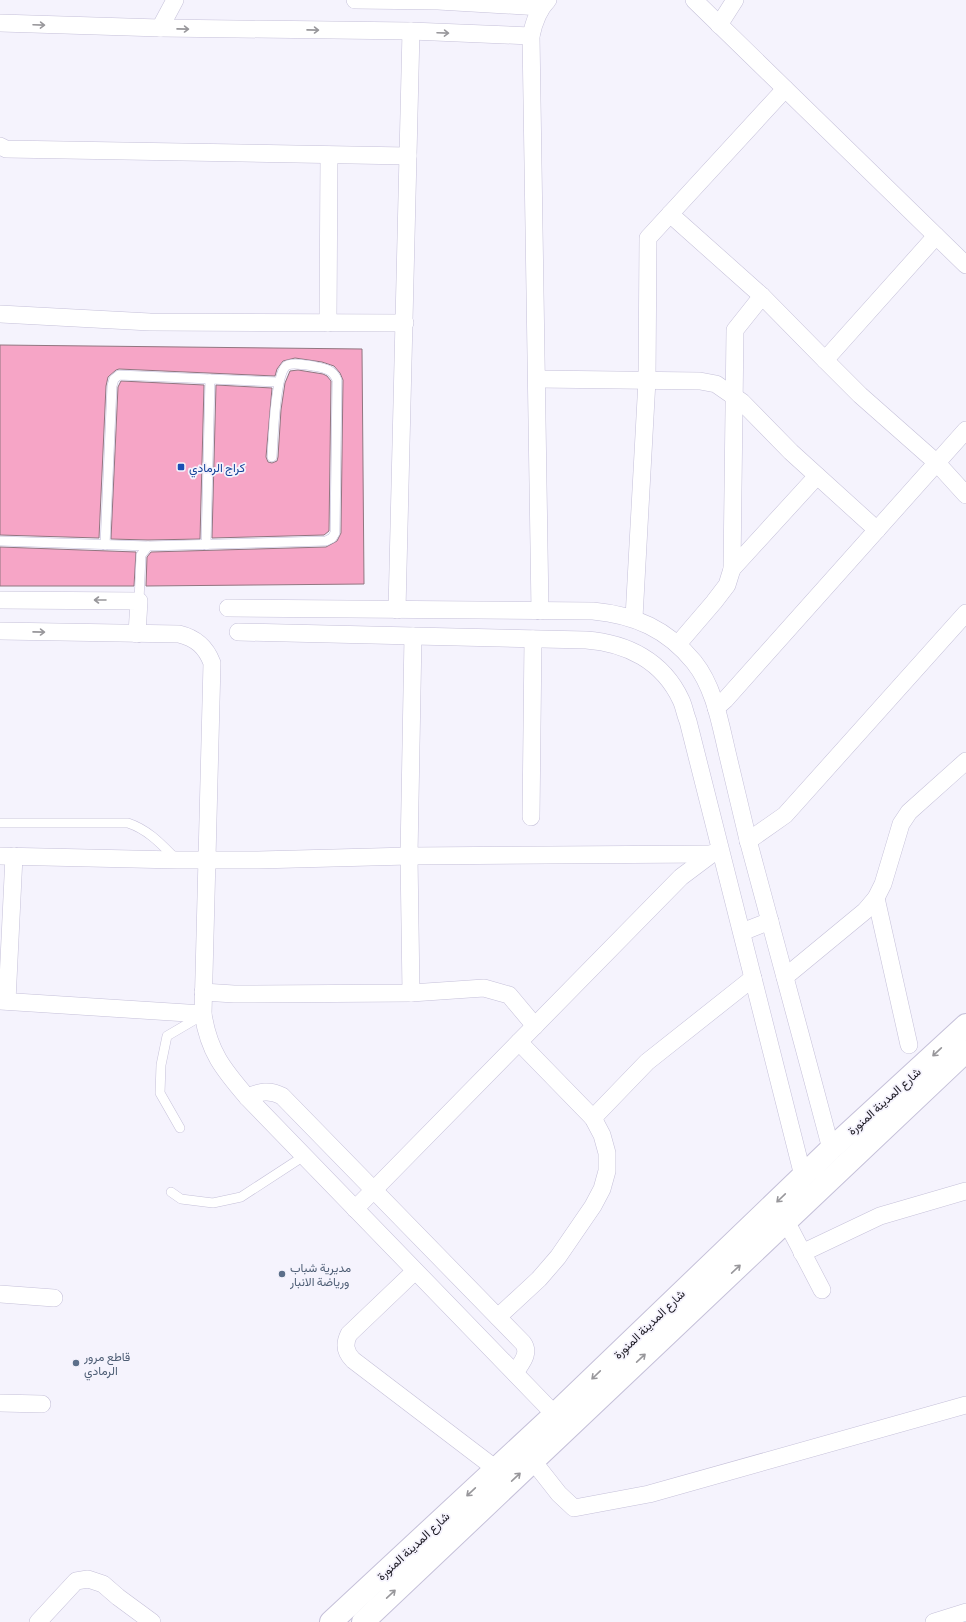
<svg xmlns="http://www.w3.org/2000/svg" width="966" height="1622" font-family="Manrope,Vazirmatn,sans-serif">
<style>
.building{fill:#f6a5c6;stroke:#917680}
.lines{fill:none;stroke-linecap:round;stroke-linejoin:round}
.service-casing{stroke:#c5c0d9;stroke-width:10}
.minor-casing{stroke:#c5c0d9;stroke-width:18}
.secondary-casing{stroke:#c5c0d9;stroke-width:24}
.service{stroke:#fff;stroke-width:9}
.minor{stroke:#fff;stroke-width:17}
.secondary{stroke:#fff;stroke-width:22}
.oneway{stroke:#98979b}
.transit-dot{fill:#1a4fb4;stroke:#f5f3fd;stroke-width:1.5}
.service-dot{fill:#5c6f8a;stroke:#f5f3fd;stroke-width:1.5}
.labels{text-anchor:middle;dominant-baseline:central;stroke-width:3.5;stroke-linejoin:round;paint-order:stroke}
.transit-label{font-size:12px;fill:#164399;stroke:#f5f3fd;text-anchor:start}
.street-label{font-size:12px;fill:#1a1821;stroke:#f5f3fd}
.service-label{font-size:12px;fill:#4e5e75;stroke:#f5f3fd;text-anchor:start}
</style>
<rect width="100%" height="100%" fill="#f5f3fd"/>
<g class="building">
<polygon points="0,345 362,349 364,584 146,586 147,557 151,552 326,547 337,541 341,533 343,380 340,373 334,366 322,362 295,358 283,361 277,369 275,376 119,369 116,370 108,377 106,386 99,538 0,535"/>
<polygon points="298,370 323,374 327,376 331,381 329,531 324,535 212,538 216,385 272,388 266,457 268,462 272,463 277,461 278,457 281,410 285,383 290,371"/>
<polygon points="121,381 204,385 200,539 148,540 111,539 118,387"/>
<polygon points="0,547 136,552 134,586 0,586"/>
</g>
<g class="lines">
<defs>
<g id="service">
<polyline points="0,541 148,546"/>
<polyline points="105,545 112,386 114,379 119,375 210,379"/>
<polyline points="206,545 210,379 278,382"/>
<path d="M 139,601 L 141,555 L 148,546 L 326,541 L 332,538 L 335,533 L 337,380 C 333,369 324,368 313,366 C 306,365 291,362 286,366 C 275,376 273,440 272,457"/>
<path d="M 0,823 L 128,823 C 149,830 162,845 177,860"/>
<polyline points="180,1128 160,1093 161,1065 167,1036 201,1016"/>
<polyline points="171,1192 181,1199 213,1203 241,1197 304,1156"/>
</g>
<g id="minor">
<polyline points="355,0 438,1 541,7"/>
<polyline points="694,0 966,265"/>
<polyline points="0,23 160,28 411,31 531,36"/>
<polyline points="719,25 735,0"/>
<polyline points="160,28 175,0"/>
<polyline points="0,146 6,149 408,156"/>
<polyline points="670,214 762,296"/>
<polyline points="0,314 150,322 405,323"/>
<polyline points="328,323 329,155"/>
<polyline points="825,360 860,395 937,463 966,495"/>
<polyline points="537,379 700,381 716,384 742,402 791,452 877,530"/>
<polyline points="732,569 817,476"/>
<polyline points="0,600 139,601 137,634"/>
<path d="M 228,608 L 593,611 C 635,615 667,629 694,662 C 714,687 720,722 727,752 C 734,781 741,811 748,840 C 775,944 804,1046 831,1149"/>
<polyline points="397,610 411,31"/>
<path d="M 540,611 L 531,36 C 534,22 538,10 548,0"/>
<polyline points="634,618 647,380 648,238 785,89"/>
<path d="M 0,631 L 179,634 C 196,638 206,647 212,663 L 203,1014 C 209,1052 223,1069 247,1097 L 562,1422"/>
<path d="M 238,632 L 586,640 C 627,643 663,661 681,700 C 684,706 685,714 688,721 L 803,1176"/>
<polyline points="678,644 714,602 727,585 732,569 735,330 762,296 825,360 936,236"/>
<polyline points="716,708 725,700 966,430"/>
<polyline points="531,817 533,639"/>
<polyline points="748,841 785,815 966,613"/>
<polyline points="0,856 177,860 258,860 409,856 711,854"/>
<polyline points="876,898 909,1045"/>
<polyline points="742,932 770,921"/>
<polyline points="785,977 865,911 876,898 883,884 901,824 909,812 966,761"/>
<polyline points="203,992 234,994 411,993 484,988 509,995 535,1026"/>
<polyline points="411,993 409,856 413,636"/>
<polyline points="0,1001 203,1014"/>
<polyline points="7,1001 14,856"/>
<path d="M 247,1097 C 260,1092 269,1089 282,1096 L 523,1343 C 531,1354 520,1364 515,1373"/>
<polyline points="593,1118 647,1062 753,978"/>
<polyline points="355,1209 681,877 713,853"/>
<polyline points="786,1221 822,1290"/>
<polyline points="802,1253 880,1216 966,1191"/>
<path d="M 415,1271 L 349,1334 C 344,1344 345,1352 353,1360 L 496,1469"/>
<polyline points="0,1294 54,1298"/>
<polyline points="498,1317 539,1279 558,1257 593,1206 602,1189 607,1171 607,1153 602,1135 593,1118 519,1042"/>
<polyline points="0,1403 42,1404"/>
<polyline points="533,1461 559,1494 574,1508 649,1494 966,1405"/>
<polyline points="38,1622 76,1581 88,1579 103,1584 118,1597 152,1622"/>
<polyline points="934,1622 966,1612"/>
</g>
<g id="secondary">
<polyline points="331,1622 555,1414 831,1149 966,1025"/>
<polyline points="363,1622 966,1051"/>
</g>
</defs>
<use href="#service" class="service-casing"/>
<use href="#minor" class="minor-casing"/>
<use href="#secondary" class="secondary-casing"/>
<use href="#service" class="service"/>
<use href="#minor" class="minor"/>
<use href="#secondary" class="secondary"/>
</g>
<defs><path id="oneway-shaft" d="M-6 0H5M1.5-3L5.5 0L1.5 3" fill="none" stroke-width="1.6" stroke-linecap="round" stroke-linejoin="round"/></defs>
<g class="oneway">
<use href="#oneway-shaft" transform="translate(39 25) rotate(2)"/>
<use href="#oneway-shaft" transform="translate(183 29) rotate(1)"/>
<use href="#oneway-shaft" transform="translate(313 30) rotate(1)"/>
<use href="#oneway-shaft" transform="translate(443 33) rotate(2)"/>
<use href="#oneway-shaft" transform="translate(100 600) rotate(-180)"/>
<use href="#oneway-shaft" transform="translate(39 632) rotate(1)"/>
<use href="#oneway-shaft" transform="translate(937 1052) rotate(137)"/>
<use href="#oneway-shaft" transform="translate(781 1198) rotate(136)"/>
<use href="#oneway-shaft" transform="translate(736 1269) rotate(-43)"/>
<use href="#oneway-shaft" transform="translate(641 1358) rotate(-43)"/>
<use href="#oneway-shaft" transform="translate(596 1375) rotate(136)"/>
<use href="#oneway-shaft" transform="translate(516 1477) rotate(-43)"/>
<use href="#oneway-shaft" transform="translate(471 1492) rotate(137)"/>
<use href="#oneway-shaft" transform="translate(391 1594) rotate(-43)"/>
</g>
<rect class="transit-dot" x="177" y="463" width="8" height="8" rx="2"/>
<g class="service-dot">
<circle cx="282" cy="1274" r="4"/>
<circle cx="76" cy="1363" r="4"/>
</g>
<g class="labels">
<g class="transit-label">
<text x="189" y="467">كراج الرمادي</text>
</g>
<g class="street-label">
<text transform="translate(884 1101) rotate(-42)">شارع المدينة المنورة</text>
<text transform="translate(649 1324) rotate(-44)">شارع المدينة المنورة</text>
<text transform="translate(413 1546) rotate(-43)">شارع المدينة المنورة</text>
</g>
<g class="service-label">
<text x="290" y="1267">مديرية شباب<tspan x="290" dy="14">ورياضة الانبار</tspan></text>
<text x="84" y="1356">قاطع مرور<tspan x="84" dy="14">الرمادي</tspan></text>
</g>
</g>
</svg>
